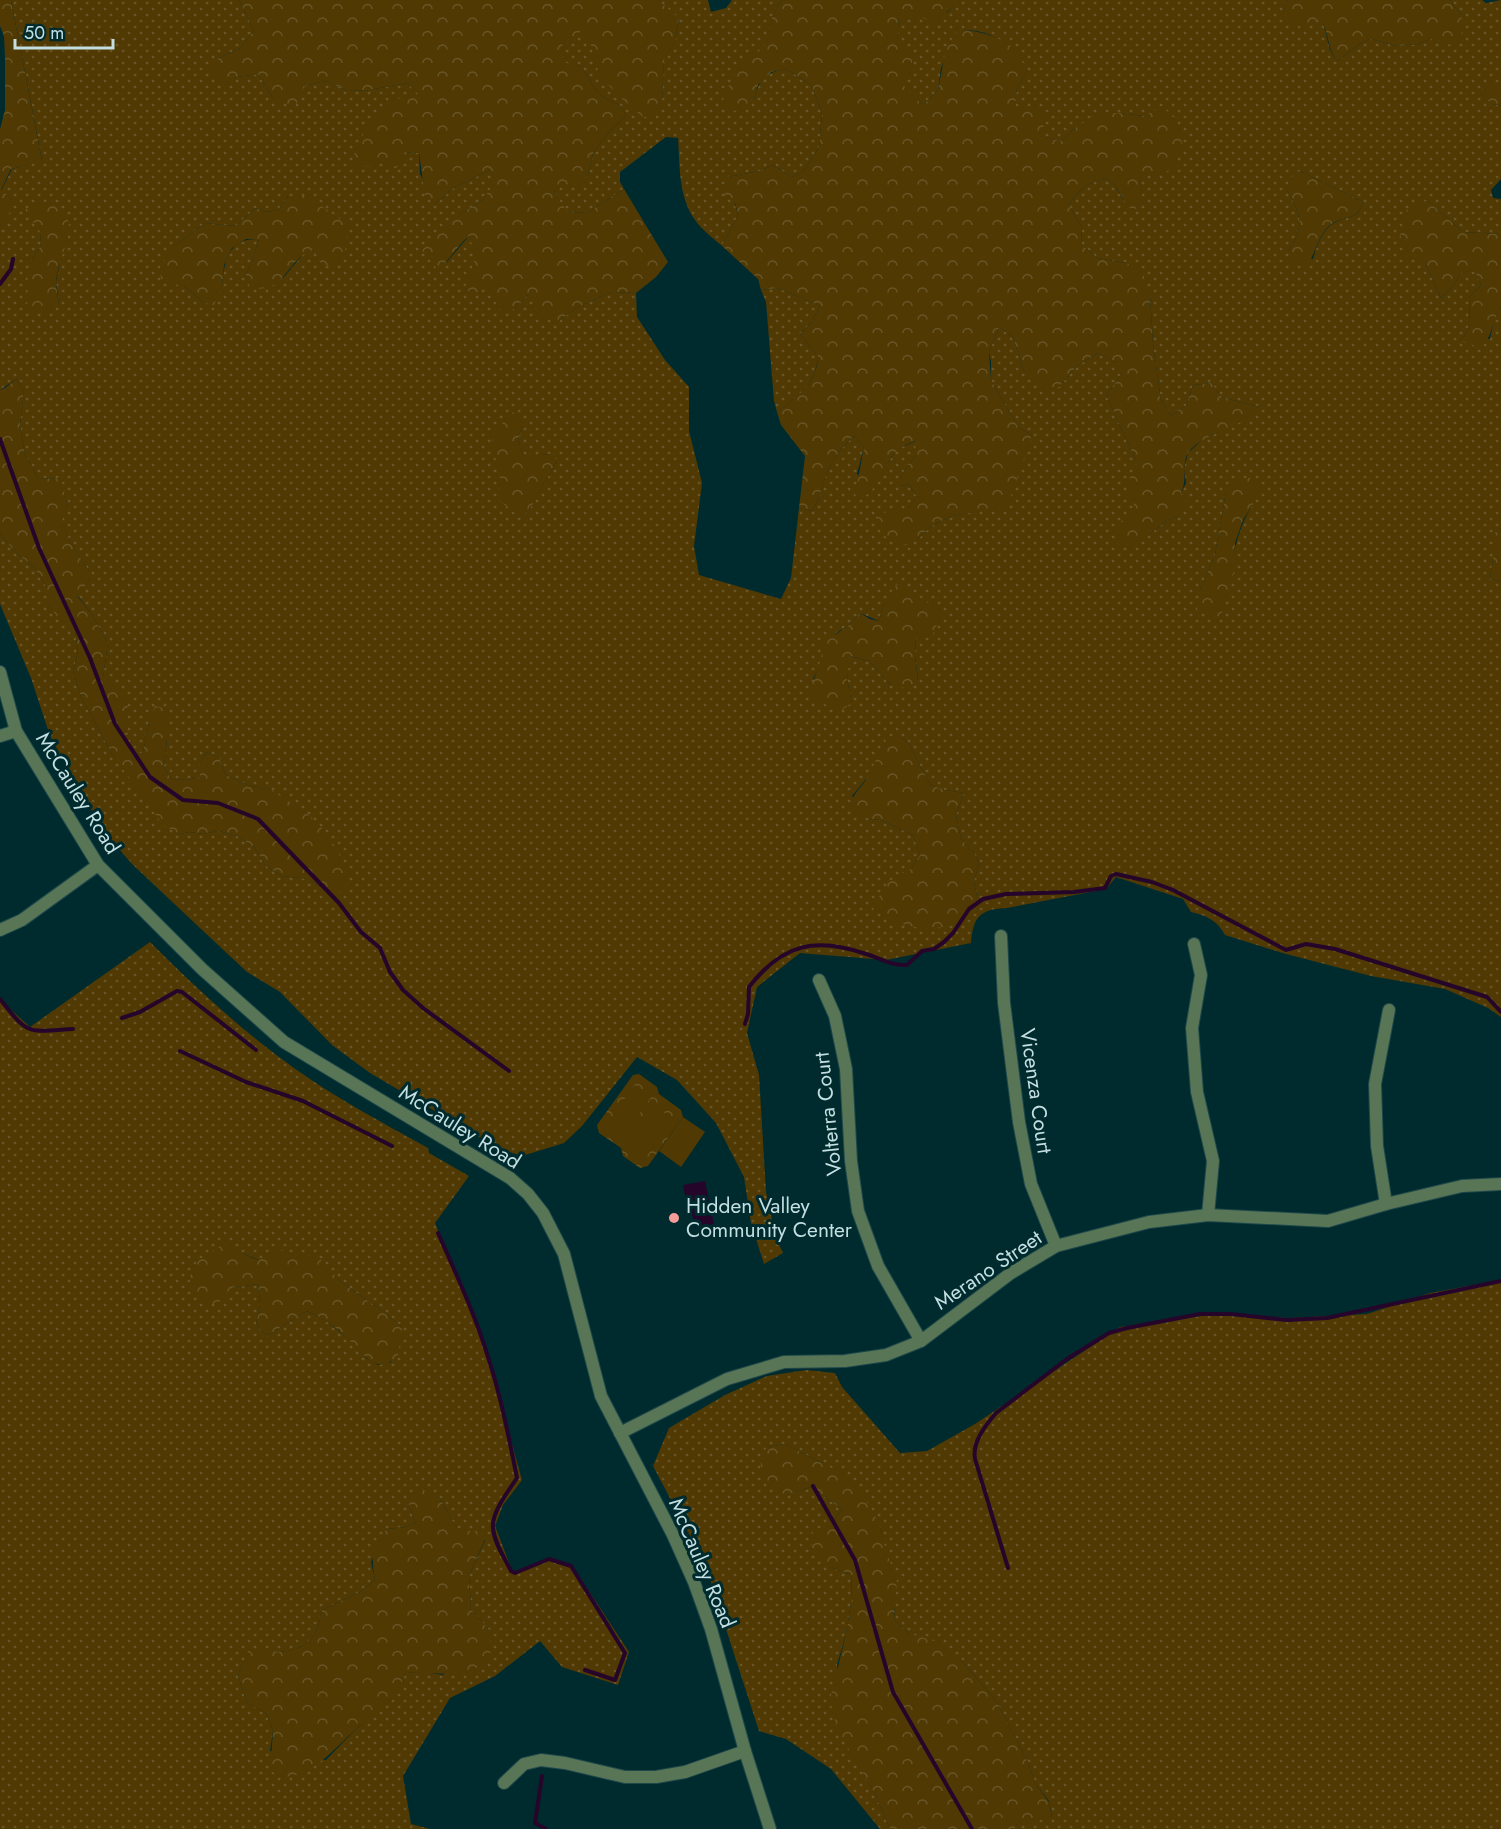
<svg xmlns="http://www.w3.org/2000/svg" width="1501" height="1829" font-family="Jost,sans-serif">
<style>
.grass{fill:url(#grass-dots);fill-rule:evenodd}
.forest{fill:url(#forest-crowns)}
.pitch{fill:#503903}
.water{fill:#26052b}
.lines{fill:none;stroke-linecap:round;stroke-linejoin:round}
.stream{stroke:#26052b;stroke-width:4}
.minor-casing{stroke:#1f484b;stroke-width:14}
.minor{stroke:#587655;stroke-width:12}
.poi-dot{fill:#f59b98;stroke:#002b2e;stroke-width:2}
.labels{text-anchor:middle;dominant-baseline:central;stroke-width:6;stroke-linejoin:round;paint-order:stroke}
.street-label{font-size:21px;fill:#c3dfe1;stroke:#002b2e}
.poi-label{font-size:21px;fill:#c3dfe1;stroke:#002b2e;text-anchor:start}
</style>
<defs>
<pattern id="grass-dots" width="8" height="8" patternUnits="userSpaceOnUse" patternTransform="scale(1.5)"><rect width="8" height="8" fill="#503903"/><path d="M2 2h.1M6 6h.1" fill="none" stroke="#685527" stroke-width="1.8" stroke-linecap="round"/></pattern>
<pattern id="forest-crowns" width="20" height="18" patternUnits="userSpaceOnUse" patternTransform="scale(1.5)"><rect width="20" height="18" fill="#503903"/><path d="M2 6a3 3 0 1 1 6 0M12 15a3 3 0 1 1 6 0" fill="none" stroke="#685527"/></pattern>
</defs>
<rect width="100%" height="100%" fill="#002b2e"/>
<g class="grass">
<path d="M 11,0 L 239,0 L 254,31 L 240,48 L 219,58 L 219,84 L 237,77 L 258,74 L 274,100 L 304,86 L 326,81 L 348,91 L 369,90 L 407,83 L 420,95 L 368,166 L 405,152 L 419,153 L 420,174 L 436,203 L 455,187 L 490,170 L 496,181 L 483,200 L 459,215 L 446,263 L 469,236 L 497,305 L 515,309 L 528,294 L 559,321 L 578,307 L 611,292 L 636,293 L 637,317 L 665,360 L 689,387 L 689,431 L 702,483 L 694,546 L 699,575 L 781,599 L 791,578 L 799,508 L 812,511 C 820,500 821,488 826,475 C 833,458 841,448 854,436 L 864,447 L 857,474 L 875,486 L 883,470 L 897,449 L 916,441 L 916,455 L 902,474 L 901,486 L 909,484 L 917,497 L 906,511 L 891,511 L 917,540 L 931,526 L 952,516 L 1005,506 L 1032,435 L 1018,427 L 991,380 L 991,362 L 989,352 L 999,327 L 1013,337 L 1024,371 L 1059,387 L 1076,367 L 1097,353 L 1124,366 L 1119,378 L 1106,395 L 1137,463 L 1136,508 L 1149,535 L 1167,520 L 1178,516 L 1181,493 L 1186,483 L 1184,468 L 1188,453 L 1203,439 L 1218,432 L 1259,407 L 1222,397 L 1211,383 L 1193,385 L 1186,406 L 1171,416 L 1161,400 L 1153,344 L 1150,295 L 1126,263 L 1097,258 L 1082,245 L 1081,226 L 1069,205 C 1077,190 1089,183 1105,178 L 1115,185 L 1122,198 L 1135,210 C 1143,199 1143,192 1139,180 L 1146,171 L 1144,116 L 1119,113 L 1075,128 L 1061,141 L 1040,136 L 1014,109 L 1017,88 L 1027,71 C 1003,43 997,29 958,30 L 941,68 L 938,90 L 923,105 L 903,87 L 910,71 L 897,38 L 899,17 L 922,17 L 948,12 L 956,2 L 960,0 L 1287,0 L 1284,10 L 1321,18 C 1328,33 1326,48 1337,61 L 1360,44 L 1371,39 L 1396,46 L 1418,44 L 1431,39 L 1461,15 L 1450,0 L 1482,0 L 1486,3 L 1501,0 L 1501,83 L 1489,83 L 1493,104 L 1501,106 L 1501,179 L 1491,190 L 1493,198 L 1501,199 L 1501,234 L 1463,232 L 1428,201 L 1425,263 L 1441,298 L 1453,286 L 1460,274 L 1474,268 L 1481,285 L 1469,297 L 1470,325 L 1461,341 L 1490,339 L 1495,315 L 1501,306 L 1501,528 L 1493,535 L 1493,559 L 1490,579 L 1501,581 L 1501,1017 L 1488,1008 L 1445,989 L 1371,976 L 1286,954 L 1225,935 C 1217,920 1207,916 1191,912 L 1183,899 L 1116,877 L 1106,889 L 1007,908 C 981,909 973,916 971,943 L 886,960 L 800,953 L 757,987 L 747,1033 L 759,1075 L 766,1192 L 776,1238 L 783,1253 L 764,1264 L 751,1223 L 744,1177 L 716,1123 L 677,1080 L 637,1057 L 582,1126 L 564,1143 L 522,1156 L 491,1146 L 479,1137 L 370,1073 L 332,1045 L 280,992 L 247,972 L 201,929 L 132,864 L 106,834 L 71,777 L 50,736 L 31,678 L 0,604 L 0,534 L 16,553 L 34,567 L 47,588 L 47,603 L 60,619 L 74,624 L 78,652 L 73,671 L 81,697 L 112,754 L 180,834 L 189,832 L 203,834 L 218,831 L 237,836 L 255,848 L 265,865 L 281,876 L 309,879 L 321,887 L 271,790 L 248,785 L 226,775 L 219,758 L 207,752 L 200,762 L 200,777 L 187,780 L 171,779 L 164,767 L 167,739 L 167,709 L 149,722 L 143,752 L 132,759 L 103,677 L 108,643 L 92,615 L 78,596 L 89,580 L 89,571 L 70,542 L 61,520 L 67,503 L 60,478 L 38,479 L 25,454 L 20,426 L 24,391 L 16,379 L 0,390 L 0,226 L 12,208 L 12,199 L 1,191 L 12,169 L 42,160 ZM 1300,171 L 1363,202 C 1357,221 1348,215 1334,223 C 1321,231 1317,246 1313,259 L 1289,251 C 1305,225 1301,215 1287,190 ZM 288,196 L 314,250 L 305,252 L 283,278 L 245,277 L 253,258 L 259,239 C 228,238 224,261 222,287 L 204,303 L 184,286 L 174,246 L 205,223 L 236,226 L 255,208 L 267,212 L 278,210 ZM 40,232 L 60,262 L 56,282 L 59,304 L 32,260 L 41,245 ZM 522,425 L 518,440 L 523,456 L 551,454 L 557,461 L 530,508 L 524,515 L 500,501 L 500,472 ZM 1226,492 L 1252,506 C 1231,539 1231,579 1221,616 L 1200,590 L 1215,555 ZM 884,603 L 916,636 L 915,655 L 918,680 L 891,685 L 869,661 L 849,656 L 847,680 L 852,703 L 813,679 L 836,633 L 848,626 L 860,613 L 879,621 ZM 901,737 L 909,744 L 930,785 L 945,790 L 964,793 L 956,815 L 961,839 L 974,853 L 979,863 L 974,881 L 977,897 C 955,924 957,928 920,927 L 911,869 L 920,855 L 913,835 L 881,820 L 869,819 L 852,796 Z"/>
<path d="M 658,0 L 708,0 L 711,12 L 726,8 L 732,0 L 783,0 C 768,14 773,28 766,43 C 761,53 750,59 741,64 L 754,99 C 760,78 766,72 787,69 L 812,86 L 822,114 L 819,147 L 804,171 L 792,177 L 773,165 L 760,171 L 727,177 L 738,215 L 722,246 C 713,238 702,230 695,220 C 678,196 680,165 678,138 L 666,137 L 620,172 L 620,182 L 624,189 L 588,212 L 567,213 L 554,192 L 562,182 L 588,175 L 593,153 L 610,131 L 626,116 L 620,105 C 595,96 594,87 581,66 L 562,63 L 562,43 L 582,30 L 592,43 L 598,70 L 662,101 L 664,59 L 675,41 L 679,19 Z"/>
<path d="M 778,288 L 820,306 L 811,323 L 800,334 L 818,356 C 815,387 800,394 777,412 L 774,401 L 766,302 L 761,290 Z"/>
<path d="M 150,942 C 195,987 242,1031 294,1068 C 336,1098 383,1123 428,1148 L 429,1153 L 469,1176 L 435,1223 L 484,1344 L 522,1480 L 503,1505 L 495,1526 L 513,1573 L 554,1559 L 575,1570 L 629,1652 L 618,1685 L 562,1667 L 540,1641 L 495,1676 L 450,1698 L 403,1776 L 411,1824 L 430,1829 L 0,1829 L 0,1000 L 30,1027 ZM 242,1253 L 259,1260 L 331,1272 L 341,1282 L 381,1310 L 402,1327 L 391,1362 L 378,1365 L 366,1358 L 351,1341 L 325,1320 L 307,1311 L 267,1336 L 256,1324 L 260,1304 L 258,1284 L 231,1288 ZM 440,1498 L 451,1519 L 460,1532 L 485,1540 L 469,1576 L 471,1609 L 490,1631 L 443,1675 L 424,1672 L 406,1673 L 391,1700 L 353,1732 L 326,1760 L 270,1751 L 273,1731 L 266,1713 L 247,1703 L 238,1675 L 249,1650 C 271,1653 302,1656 315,1633 C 319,1627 320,1617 322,1610 L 360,1592 L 375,1580 L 371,1562 L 387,1529 L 405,1527 L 416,1523 L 408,1503 Z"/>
<polygon points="1501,1280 1501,1829 1015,1829 1014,1825 1052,1817 1049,1801 1036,1785 1027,1760 997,1702 962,1661 908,1633 894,1620 895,1609 881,1529 822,1463 785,1444 767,1447 787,1495 810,1487 842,1509 832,1522 831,1567 851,1575 852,1597 846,1634 837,1665 849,1748 875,1794 890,1829 880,1829 831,1769 786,1739 759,1731 705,1564 653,1466 669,1428 725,1395 767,1376 806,1370 835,1373 842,1387 900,1453 927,1451 975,1424 1120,1327 1208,1315 1290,1318 1367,1314 1430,1293"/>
</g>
<g class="forest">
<polygon points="0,0 11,0 42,161 11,169 1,190 12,199 13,208 0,226 0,129 5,110 5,57 4,36 0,26"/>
<path d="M 239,0 L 658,0 L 679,18 L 675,41 L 664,60 L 662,101 L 655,117 L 643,117 C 630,106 604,85 598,69 C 590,51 596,48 582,31 L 562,43 L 562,62 L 581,66 C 594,87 595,96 620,105 L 626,116 L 610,131 L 593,153 L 588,175 L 579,186 L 562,183 L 554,192 L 568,213 L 588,212 L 624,189 L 668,262 L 656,277 L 636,293 L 611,292 L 578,307 L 559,321 L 541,319 L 528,294 L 515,309 L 503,313 L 497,305 L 488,286 L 472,295 L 465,287 L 476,256 L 469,236 C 457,246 450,261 437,269 L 422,250 L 459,215 L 483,200 L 495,181 L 490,170 L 455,187 L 436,203 L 425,197 L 419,153 L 405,152 L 396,169 L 383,162 L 368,166 L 353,168 L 355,148 L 374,116 L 391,100 L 419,95 L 407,83 L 369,90 L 348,91 L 326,81 L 304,86 L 295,107 L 274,100 L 258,74 L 237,77 L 219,85 L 209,69 L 219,58 L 240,48 L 254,31 Z"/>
<path d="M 783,0 L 960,0 L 934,24 L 922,17 L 899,18 L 897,38 L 913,57 L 910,71 L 904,87 L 923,105 L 938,90 L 946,48 L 958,30 C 979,30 1004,37 1019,53 C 1023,58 1025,65 1027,71 L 1017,88 L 1015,108 L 1029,106 L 1047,112 L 1041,136 L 1061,141 L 1075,128 L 1096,114 L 1119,113 L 1144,116 L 1159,108 L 1172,113 L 1181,130 L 1182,149 L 1174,166 L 1162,175 L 1147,171 L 1139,180 C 1143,192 1144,199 1135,210 L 1128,207 L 1115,185 L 1105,178 C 1089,183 1077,190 1069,205 L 1081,226 L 1082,245 L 1097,258 L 1126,263 L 1142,271 L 1150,295 L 1153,344 L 1161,400 L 1171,416 L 1186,406 L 1193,385 L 1211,383 L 1222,397 L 1259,407 L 1257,415 C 1239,424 1198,437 1188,453 C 1181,465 1188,478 1181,493 L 1187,500 L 1178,516 L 1167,520 L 1149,535 L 1133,545 L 1118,544 L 1117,525 L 1136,508 C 1124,490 1127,481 1137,463 L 1106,395 L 1119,378 L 1123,366 L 1097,353 L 1076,367 L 1059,387 L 1043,389 L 1024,371 L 1013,337 L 999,327 L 989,352 L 991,380 L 1018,427 L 1032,435 L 1010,499 L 1005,507 L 952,516 L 931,526 L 917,540 L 903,546 L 881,534 L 875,515 L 891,511 L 906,510 L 917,497 L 909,484 L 900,486 L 902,474 L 916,455 L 915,441 C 886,451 891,464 875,486 C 872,491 866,495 862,499 L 855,495 L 864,447 L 854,436 C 841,447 833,459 826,475 C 821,488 820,500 812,511 L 799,508 L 805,456 L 781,425 L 777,412 C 799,394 816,386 818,356 L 800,334 L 811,323 L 820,306 L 778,288 L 761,290 L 758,279 L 722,246 L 738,215 L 735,203 L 721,192 L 727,177 L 760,171 L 773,165 L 792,177 L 804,171 L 819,147 L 822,114 L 812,86 L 787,69 L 771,72 L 758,85 L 754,99 L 744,112 L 729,110 L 721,104 C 727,92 732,75 740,65 C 747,56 760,55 765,43 C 773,28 768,14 783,0 Z"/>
<path d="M 1287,0 L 1450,0 L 1461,15 L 1464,29 L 1457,41 L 1448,45 L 1431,39 L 1418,44 L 1396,46 L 1371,39 L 1360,44 L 1337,61 C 1327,48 1329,33 1321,19 L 1303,28 L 1287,20 L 1284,10 Z"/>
<polygon points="1489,82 1501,83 1501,106 1493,104 1478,94"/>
<path d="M 1300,171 L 1363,202 C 1357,221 1347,215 1333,223 C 1316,234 1318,255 1304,267 L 1291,264 L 1289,251 C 1305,225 1301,215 1287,190 L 1289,179 Z"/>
<path d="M 288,196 L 307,196 L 347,224 C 350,239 346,252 337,266 L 322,265 L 314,250 C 294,254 288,279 270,287 C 265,289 257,289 251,289 L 245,277 L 253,258 L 259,239 L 246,239 L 232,248 L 224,265 L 222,287 L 214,305 L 204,303 L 184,286 L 161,282 L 160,267 L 174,246 L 205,223 L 236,226 L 255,208 L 267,212 L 278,210 Z"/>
<path d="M 38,200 C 92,213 60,245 56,281 C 56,288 58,297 59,305 L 47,314 L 34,313 L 27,303 L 27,281 L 32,260 L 41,245 L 40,232 L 25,210 Z"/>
<path d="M 1428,201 L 1463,232 L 1501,234 L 1501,306 C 1491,321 1494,335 1481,348 L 1461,341 L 1470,325 L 1469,297 L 1481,285 L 1474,269 L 1460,274 L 1453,286 L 1441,298 L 1425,263 L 1404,255 L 1400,232 L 1407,209 L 1418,202 Z"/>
<path d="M 16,379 L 24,391 L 20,426 L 25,454 L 38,479 L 61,478 L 67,503 L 62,521 L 70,542 L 89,571 L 89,580 L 78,597 L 92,615 L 108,643 L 103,677 L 126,692 C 131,716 124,737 132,759 L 143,752 L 149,722 L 155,706 L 167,709 L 167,739 L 164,767 L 171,779 L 187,780 L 200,777 L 200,762 L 207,752 L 219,758 L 226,775 L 248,785 L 271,790 L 300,808 L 318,823 L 335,846 L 344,864 L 349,882 L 345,889 L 335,894 L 308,879 L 281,876 L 265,865 L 255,848 L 237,836 L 218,831 L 203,834 L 189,832 L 180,834 L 163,825 L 112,754 L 81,697 L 73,671 L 78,652 L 74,624 L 60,620 L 47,603 L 47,588 L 34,567 L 16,553 L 0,534 L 0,390 L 5,388 Z"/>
<polygon points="511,412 521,414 522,425 518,440 523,455 552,454 557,461 530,509 524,515 517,515 500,501 500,472 493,451 492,437"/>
<polygon points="1239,478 1254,478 1259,488 1252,506 1243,520 1235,543 1234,571 1221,616 1210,617 1197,610 1200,590 1215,555 1226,492"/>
<polygon points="1501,528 1501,581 1490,579 1493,559 1493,534"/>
<path d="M 897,584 L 915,594 L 942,613 L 933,634 L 916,637 L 915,655 L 918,681 L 909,689 L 891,685 L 869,661 L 850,656 L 847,680 L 852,703 L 840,711 L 809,697 C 813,678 822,662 824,642 L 848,626 L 860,613 L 870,619 L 879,621 L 884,603 Z"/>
<path d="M 888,737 L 901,737 L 909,744 L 930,785 L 945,790 L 964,793 L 956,815 L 961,839 L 974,853 L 979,863 L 974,881 L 977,897 C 973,904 969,915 962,920 C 947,931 919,929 902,924 C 892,922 882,915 873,910 C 883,888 888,877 911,869 L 920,855 L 913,835 L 881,820 L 869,819 L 850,809 C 853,790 861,790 868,776 C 875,763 880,749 888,737 Z"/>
<polygon points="639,1074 657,1087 659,1094 681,1110 683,1117 648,1166 640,1168 623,1156 621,1148 599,1133 597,1125 633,1075"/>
<path d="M 228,1241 L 242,1253 L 258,1260 L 276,1249 L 319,1258 L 341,1282 L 381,1310 L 402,1327 L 398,1356 C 392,1361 385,1366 377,1364 C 365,1360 358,1348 349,1340 C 336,1327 323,1318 307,1311 L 267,1336 L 256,1324 L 260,1304 L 258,1284 L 231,1288 L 217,1305 L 198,1300 L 189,1278 L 198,1260 Z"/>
<polygon points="785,1444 843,1474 858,1488 870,1506 881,1529 886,1551 897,1579 894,1620 908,1633 937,1642 962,1661 997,1702 1027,1760 1036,1785 1049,1802 1052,1818 1015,1825 1015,1829 890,1829 875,1794 837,1729 830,1700 846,1634 852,1597 851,1575 831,1567 812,1549 813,1531 832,1522 842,1509 810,1487 787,1495 767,1486 759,1458 767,1447"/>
<path d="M 422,1490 L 440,1498 L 451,1519 L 460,1531 L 480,1531 L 485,1539 L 469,1576 L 471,1609 L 490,1631 L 490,1655 L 470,1674 C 448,1675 427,1672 406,1673 C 401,1682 397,1694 390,1701 C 380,1712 366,1721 354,1731 C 335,1748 298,1793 270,1770 L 273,1731 L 266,1713 L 247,1703 L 238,1675 L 249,1649 C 271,1653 302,1656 315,1633 C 319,1627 320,1617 322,1610 L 360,1592 L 375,1580 C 371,1557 371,1547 387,1529 L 405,1527 L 416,1523 L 408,1503 L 414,1492 Z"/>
</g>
<g class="pitch">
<polygon points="634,1085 651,1097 625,1135 608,1123"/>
<polygon points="656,1107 673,1119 647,1156 629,1144"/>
<polygon points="683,1117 705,1132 681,1167 659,1151"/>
</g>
<polygon class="water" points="705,1181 714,1224 695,1228 689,1200 686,1200 683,1185"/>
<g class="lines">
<g class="stream">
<polyline points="0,284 11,269 13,259"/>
<polyline points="0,439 39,548 90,658 115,724 150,777 183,800 218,803 258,819 339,903 361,932 380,948 390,972 403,990 423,1008 509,1071"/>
<path d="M 0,999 C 29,1036 27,1032 73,1029"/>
<polyline points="122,1018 140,1012 177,991 182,992 256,1050"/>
<path d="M 745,1024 L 748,1014 L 749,987 C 783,943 816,937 866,954 C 880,958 891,966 907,965 L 922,951 L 934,949 L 944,942 L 953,933 L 969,909 L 983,899 L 1006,894 L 1074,892 L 1105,888 L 1111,876 L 1116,874 L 1152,882 L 1173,890 L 1286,950 L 1306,944 L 1335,949 L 1487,997 L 1501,1012"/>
<polyline points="180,1051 246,1082 303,1101 392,1146"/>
<path d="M 438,1233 C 456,1274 475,1314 488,1357 C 501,1397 509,1438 517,1478 C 509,1490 491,1513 493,1528 C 494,1542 505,1559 511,1571 L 515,1573 L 549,1559 L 571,1566 L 625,1653 L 615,1680 L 585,1670"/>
<polyline points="813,1486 855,1560 893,1692 972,1829"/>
<path d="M 1008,1568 L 975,1459 C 972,1442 985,1426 996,1413 L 1067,1359 L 1109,1333 L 1127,1328 L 1200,1314 L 1231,1314 L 1287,1320 L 1327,1318 L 1501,1281"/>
<polyline points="542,1776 535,1823 546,1829"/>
</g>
<defs>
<g id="minor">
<polyline points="0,672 16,731 98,865 202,969 284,1042 510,1178 528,1194 543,1213 564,1254 601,1396 673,1535 694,1582 711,1629 745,1751 770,1829"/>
<polyline points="0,736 16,731"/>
<polyline points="0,930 22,920 98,865"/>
<polyline points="1001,936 1004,1003 1019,1122 1031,1184 1056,1246"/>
<polyline points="1194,944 1201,975 1192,1028 1197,1092 1213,1161 1208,1215"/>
<polyline points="819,980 835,1016 846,1069 851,1161 858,1211 878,1266 921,1341"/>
<polyline points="1386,1204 1377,1146 1375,1084 1389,1010"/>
<polyline points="620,1433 727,1379 784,1362 845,1361 886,1355 921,1341 1011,1273 1056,1246 1149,1222 1208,1215 1328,1221 1386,1204 1462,1186 1501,1184"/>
<polyline points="504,1783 524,1764 541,1760 565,1763 625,1777 656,1777 685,1772 745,1751"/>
</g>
</defs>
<use href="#minor" class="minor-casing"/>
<use href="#minor" class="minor"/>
</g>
<circle class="poi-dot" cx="674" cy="1218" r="6"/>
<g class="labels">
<g class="street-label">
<text transform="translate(78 793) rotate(58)">McCauley Road</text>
<text transform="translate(1036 1091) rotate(82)">Vicenza Court</text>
<text transform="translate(828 1114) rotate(-96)">Volterra Court</text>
<text transform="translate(460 1127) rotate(32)">McCauley Road</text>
<text transform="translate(988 1270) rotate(-34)">Merano Street</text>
<text transform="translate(702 1563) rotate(67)">McCauley Road</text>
</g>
<g class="poi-label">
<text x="686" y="1206">Hidden Valley<tspan x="686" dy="24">Community Center</tspan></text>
</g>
</g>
<path d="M15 39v9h98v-9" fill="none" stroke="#c3dfe1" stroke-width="3"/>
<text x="24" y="39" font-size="18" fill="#c3dfe1" stroke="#002b2e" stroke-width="4.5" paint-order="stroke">50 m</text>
</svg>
